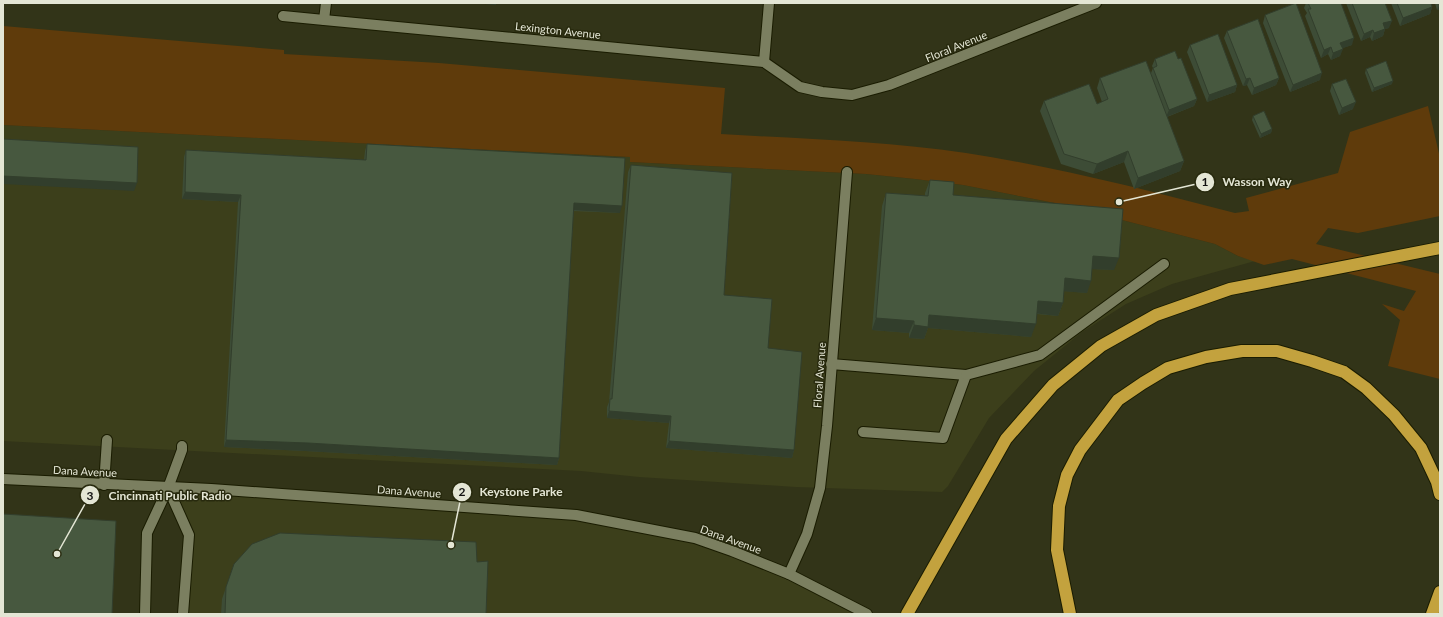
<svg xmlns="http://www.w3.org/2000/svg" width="1443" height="617" font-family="Lato,sans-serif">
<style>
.built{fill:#3c3f1b}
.green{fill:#5f3b0b}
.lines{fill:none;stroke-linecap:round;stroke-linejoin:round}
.service-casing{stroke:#1a1c01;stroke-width:12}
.minor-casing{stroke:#1a1c01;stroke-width:12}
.tertiary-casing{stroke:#1a1c01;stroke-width:12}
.motorway-casing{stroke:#1a1c01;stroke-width:14}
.service{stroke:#7b7f60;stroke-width:10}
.minor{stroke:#7b7f60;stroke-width:10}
.tertiary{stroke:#7b7f60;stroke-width:10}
.motorway{stroke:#c3a23e;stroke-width:12}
.wall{fill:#3d4c36}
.shaded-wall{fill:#323e2c}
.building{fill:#47583f;stroke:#323e2c}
.labels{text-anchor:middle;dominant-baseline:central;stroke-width:3;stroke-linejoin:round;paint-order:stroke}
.street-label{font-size:11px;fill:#e4e6d5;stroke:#282a0e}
.leader{fill:none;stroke:#e4e6d5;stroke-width:1.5}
.callout-dot{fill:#e4e6d5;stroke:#282a0e;stroke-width:1.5}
.mark-label{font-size:12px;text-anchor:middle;font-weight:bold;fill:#111}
.callout-label{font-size:12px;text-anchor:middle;font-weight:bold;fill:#e4e6d5;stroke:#282a0e;stroke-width:3;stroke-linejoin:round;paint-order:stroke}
</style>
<rect width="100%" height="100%" fill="#323418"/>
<g class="built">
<polygon points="3,125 631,157 630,162 866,174 915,179 963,185 1060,204 1215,244 1238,256 1255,261 1172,284 1126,304 1082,332 1034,371 989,418 948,486 942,492 796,487 639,477 581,471 3,441"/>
<polygon points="168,488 576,515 732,551 867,614 183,614 189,535"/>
</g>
<path class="green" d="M 3,26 L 284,50 L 284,54 L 439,63 L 725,88 L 721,134 C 803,139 885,141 966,153 C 1057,167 1146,190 1235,213 L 1249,211 L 1246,198 L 1338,173 L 1350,132 L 1428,106 L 1440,158 L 1440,216 L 1358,233 L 1328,228 L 1316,244 L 1440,274 L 1440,379 L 1388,366 L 1400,320 L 1382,304 L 1404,311 L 1416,291 L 1292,259 L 1264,265 L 1238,256 L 1215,244 L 1060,204 L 963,185 L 915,179 L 866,174 L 630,162 L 630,157 L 3,125 Z"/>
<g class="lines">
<defs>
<g id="service">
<polyline points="283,16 324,20"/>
<polyline points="831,364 966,375 943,438 863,432"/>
<polyline points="966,375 1040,355 1164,264"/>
<polyline points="104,485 107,440"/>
<polyline points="168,488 182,450 182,446"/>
</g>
<g id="minor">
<polyline points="326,3 324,20 764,62 800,87 822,92 852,95 889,85 1096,3"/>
<polyline points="764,62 769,3"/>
<polyline points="168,488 189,535 183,614"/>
<polyline points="789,574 807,534 820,488 827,426 847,172"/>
<polyline points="145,614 147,533 168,488"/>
</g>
<polyline id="tertiary" points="3,479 211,489 576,515 695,538 732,551 789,574 867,614"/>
<g id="motorway">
<polyline points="907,614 1006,439 1053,385 1101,346 1156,315 1230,289 1440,248"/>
<polyline points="1070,614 1057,550 1059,506 1067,475 1080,450 1118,400 1143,383 1168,368 1206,357 1242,351 1277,351 1312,361 1344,372 1366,388 1394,415 1421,448 1437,482 1440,494"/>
<polyline points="1432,614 1440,592"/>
</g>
</defs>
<use href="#service" class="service-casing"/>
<use href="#minor" class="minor-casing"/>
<use href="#tertiary" class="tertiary-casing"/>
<use href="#motorway" class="motorway-casing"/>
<use href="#service" class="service"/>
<use href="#minor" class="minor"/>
<use href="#tertiary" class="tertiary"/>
<use href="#motorway" class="motorway"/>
</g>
<g class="wall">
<polygon points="1306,3 1341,3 1352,45 1342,48 1340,56 1331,60 1328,54 1321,58 1305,16 1307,13 1304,8"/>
<polygon points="1346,3 1385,3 1389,28 1385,29 1383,36 1372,41 1370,37 1361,41"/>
<polygon points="1391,3 1431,3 1432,7 1430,14 1400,26"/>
<polygon points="1435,3 1440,3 1440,9 1437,10"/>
<polygon points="1265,15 1320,80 1290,92 1263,23"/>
<polygon points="1227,31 1279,78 1276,85 1252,95 1247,85 1243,86 1224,38"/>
<polygon points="1190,45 1237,85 1235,92 1207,102 1187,52"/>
<polygon points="1155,59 1178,59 1197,99 1194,106 1167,117 1184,161 1180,171 1134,189 1124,162 1093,174 1061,164 1040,111 1044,101 1097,104 1102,102 1097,88 1100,78 1151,73 1153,68 1152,66"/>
<polygon points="1366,69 1392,84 1372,92 1365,73"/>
<polygon points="1332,84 1353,109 1339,115 1330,91"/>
<polygon points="1253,116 1272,129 1271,133 1260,138 1252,120"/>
<polygon points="367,144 620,213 573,211 559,458 557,465 305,451 224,447 238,202 182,199 184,157 186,150 364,160 365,151"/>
<polygon points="631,165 724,295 768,348 794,450 792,458 666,448 669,423 607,418 607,407 609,402 628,172"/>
<polygon points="930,180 953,195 1114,270 1092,269 1087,293 1064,291 1063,303 1058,316 1037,314 1031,337 928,328 924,339 909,338 909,333 872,330 882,206 886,193 925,196 925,193"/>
<polygon points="234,564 486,614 221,614 222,599"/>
</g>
<g class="shaded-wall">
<polygon points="475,3 496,3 496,5"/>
<polygon points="614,3 629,3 629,4"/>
<polygon points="1440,3 1440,9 1437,10"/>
<polygon points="1432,7 1430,14 1400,26 1403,18"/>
<polygon points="1392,21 1389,28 1385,29 1383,36 1372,41 1374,33 1383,23"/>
<polygon points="1373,30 1370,37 1361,41 1364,34"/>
<polygon points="1354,38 1352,45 1338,50 1340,43"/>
<polygon points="1331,47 1328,54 1321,58 1324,50"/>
<polygon points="1343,49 1340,56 1331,60 1333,53"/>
<polygon points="1322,73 1320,80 1290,92 1293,85"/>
<polygon points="1250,78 1247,85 1243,86 1246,79"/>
<polygon points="1279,78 1276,85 1252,95 1254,88"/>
<polygon points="1393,81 1392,84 1372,92 1374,88"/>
<polygon points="1237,85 1235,92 1207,102 1209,95"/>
<polygon points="1197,99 1194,106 1166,117 1169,110"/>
<polygon points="1356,102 1353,109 1339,115 1342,108"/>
<polygon points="1272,129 1271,133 1260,138 1261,134"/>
<polygon points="1128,151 1124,162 1093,174 1097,164"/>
<polygon points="1184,161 1180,171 1134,189 1138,178"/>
<polygon points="3,176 137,183 134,191 3,184"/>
<polygon points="185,192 241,195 238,202 182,199"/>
<polygon points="574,203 622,206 620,213 571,210"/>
<polygon points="1093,256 1119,258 1114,270 1088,269"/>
<polygon points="1065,278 1091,281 1087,293 1060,291"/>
<polygon points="1038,301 1063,303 1058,316 1033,313"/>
<polygon points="929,315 1036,324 1031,337 928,328 924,339 909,338 914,325"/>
<polygon points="876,318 914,321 909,333 872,330"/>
<polygon points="609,411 671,416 669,423 607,418"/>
<polygon points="226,440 308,443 559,458 557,465 305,451 224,447"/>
<polygon points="669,441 794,450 792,458 666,448"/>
</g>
<g class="building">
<polygon points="1296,3 1322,73 1293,85 1265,15"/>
<polygon points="1308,3 1341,3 1354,38 1340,43 1343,49 1333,53 1331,47 1324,50 1308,9 1311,9"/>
<polygon points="1352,3 1385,3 1392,21 1383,23 1385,29 1374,33 1373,30 1364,34"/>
<polygon points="1397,3 1431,3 1432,7 1403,18"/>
<polygon points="1258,19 1279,78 1254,88 1250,78 1246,79 1227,31"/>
<polygon points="1218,34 1237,85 1209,95 1190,45"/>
<polygon points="1175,51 1178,59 1181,58 1197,99 1169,110 1153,68 1157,66 1155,59"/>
<polygon points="1146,61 1184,161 1138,178 1128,151 1097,164 1064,154 1044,101 1089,84 1097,104 1108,99 1100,78"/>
<polygon points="1386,61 1393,81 1374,88 1366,69"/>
<polygon points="1346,79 1356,102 1342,108 1332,84"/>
<polygon points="1264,111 1272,129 1261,134 1253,116"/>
<polygon points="3,139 138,147 137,183 3,176"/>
<polygon points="367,144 625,158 622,206 574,203 559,458 308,443 226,440 241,195 185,192 186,150 366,160"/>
<polygon points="631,165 732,173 724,295 772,299 768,348 802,352 794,450 669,441 671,416 609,411 610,399 612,399"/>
<polygon points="930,180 954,182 953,195 1123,209 1119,258 1093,256 1091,281 1065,278 1063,303 1038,301 1036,324 929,315 928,327 914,325 914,321 876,318 886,193 928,196"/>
<polygon points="3,514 116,521 112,614 3,614"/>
<polygon points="280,533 476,542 477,562 488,561 486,614 225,614 226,587 234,564 252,544"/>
</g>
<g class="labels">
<g class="street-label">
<text transform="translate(558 30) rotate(6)">Lexington Avenue</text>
<text transform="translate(956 46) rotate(-22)">Floral Avenue</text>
<text transform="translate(819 375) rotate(-86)">Floral Avenue</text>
<text transform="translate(85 471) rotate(3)">Dana Avenue</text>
<text transform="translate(409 491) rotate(4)">Dana Avenue</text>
<text transform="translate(731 539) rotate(20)">Dana Avenue</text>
</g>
</g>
<path class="leader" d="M1119 202L1205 182M451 545L462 492M57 554L90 495"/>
<g class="callout-dot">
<circle cx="1119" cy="202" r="4"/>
<circle cx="451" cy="545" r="4"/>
<circle cx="57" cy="554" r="4"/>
<circle cx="1205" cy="182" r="10"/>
<circle cx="462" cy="492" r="10"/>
<circle cx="90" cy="495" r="10"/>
</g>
<g class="mark-label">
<text x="1205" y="186">1</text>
<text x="462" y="496">2</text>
<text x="90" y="500">3</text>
</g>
<g class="callout-label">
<text x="1257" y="186">Wasson Way</text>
<text x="521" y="496">Keystone Parke</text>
<text x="170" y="500">Cincinnati Public Radio</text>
</g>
<rect width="1443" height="617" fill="none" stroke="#e4e6d5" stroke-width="8"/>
</svg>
